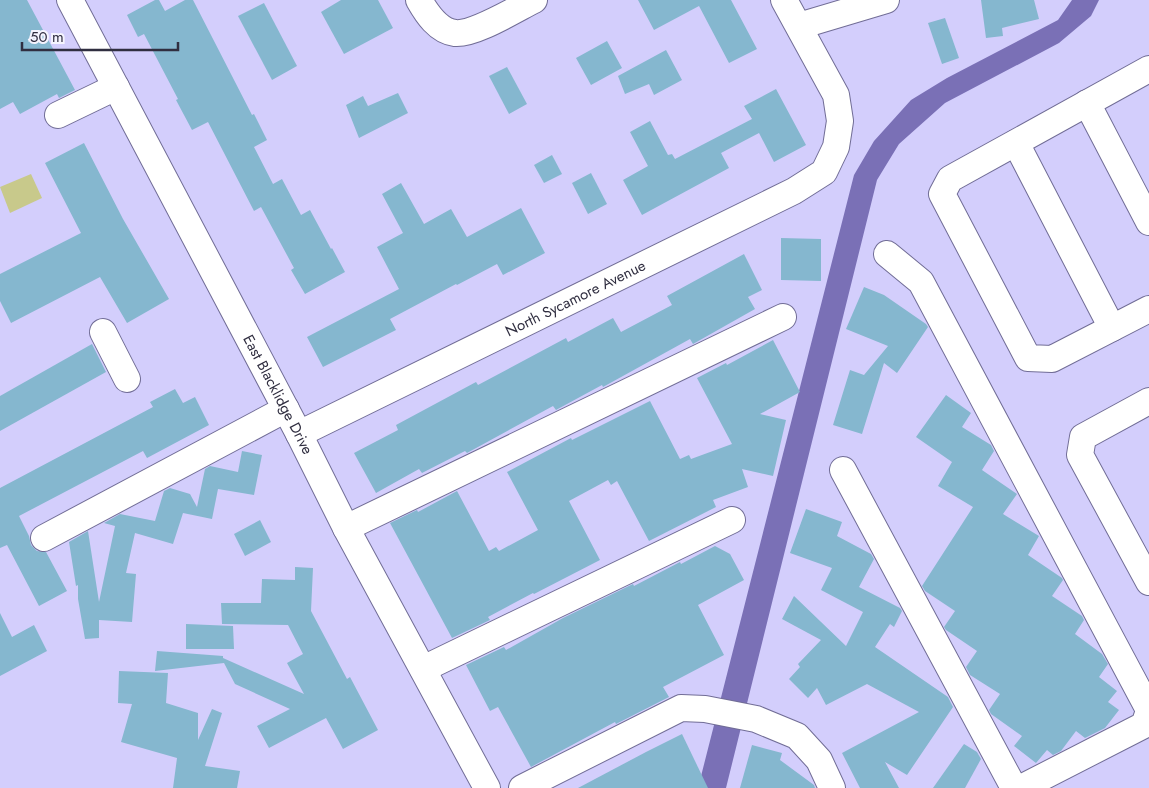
<svg xmlns="http://www.w3.org/2000/svg" width="1149" height="788" font-family="Jost,sans-serif">
<style>
.green{fill:#c8c98b}
.water{fill:#7a70b6}
.building{fill:#85b7cf}
.lines{fill:none;stroke-linecap:round;stroke-linejoin:round}
.minor-casing{stroke:#716d96;stroke-width:28}
.minor{stroke:#fff;stroke-width:26}
.labels{text-anchor:middle;dominant-baseline:central;stroke-width:4.5;stroke-linejoin:round;paint-order:stroke}
.street-label{font-size:15px;fill:#302e40;stroke:#f5f4fe}
</style>
<rect width="100%" height="100%" fill="#d3cefc"/>
<polygon class="green" points="31,174 42,198 10,213 0,187"/>
<polygon class="water" points="1072,0 1099,0 1091,16 1059,43 945,103 899,144 877,180 726,788 698,788 854,175 874,141 911,100 947,78 1058,20"/>
<g class="building">
<polygon points="0,0 27,0 75,90 59,98 57,94 20,114 13,102 0,109"/>
<polygon points="155,0 159,0 165,11 185,0 193,0 252,115 254,114 267,140 254,147 273,184 282,179 301,215 310,210 331,249 332,248 345,272 305,294 291,270 294,268 261,207 254,211 208,122 192,130 176,100 178,99 144,34 138,37 127,15"/>
<polygon points="341,0 378,0 393,28 344,54 321,12"/>
<polygon points="638,0 731,0 757,49 729,63 699,6 654,30"/>
<polygon points="981,0 1034,0 1039,19 1002,28 1003,36 986,38"/>
<polygon points="264,3 297,66 272,80 238,16"/>
<polygon points="945,18 959,58 942,64 928,23"/>
<polygon points="607,41 622,68 591,85 576,58"/>
<polygon points="666,50 682,80 654,95 649,84 625,94 618,76"/>
<polygon points="507,67 527,104 509,114 489,76"/>
<polygon points="776,89 806,145 774,162 759,133 721,153 729,168 642,215 623,180 648,166 630,132 650,121 668,155 672,154 675,159 752,119 744,106"/>
<polygon points="398,93 408,113 359,138 346,105 363,96 368,106"/>
<polygon points="84,143 123,219 169,299 127,323 100,277 11,323 0,301 0,274 81,233 45,163"/>
<polygon points="552,155 562,174 544,183 534,165"/>
<polygon points="591,173 607,204 588,214 572,183"/>
<polygon points="401,183 424,224 451,209 467,237 521,208 545,253 503,275 497,264 457,285 456,284 390,319 396,330 323,367 307,337 399,289 377,247 403,233 382,194"/>
<polygon points="781,238 821,239 821,281 781,280"/>
<polygon points="744,254 762,290 748,297 755,309 693,344 690,339 603,387 602,385 556,410 553,406 467,453 465,451 422,473 419,469 376,493 354,453 398,430 396,425 476,382 478,385 566,338 568,342 613,318 621,332 672,305 667,296"/>
<polygon points="864,287 884,295 926,324 928,327 897,373 884,363 862,434 833,425 850,370 864,375 888,346 846,329"/>
<polygon points="773,340 800,392 760,414 786,420 773,476 742,469 748,487 713,500 716,507 649,541 617,481 611,485 608,480 569,501 600,560 534,594 533,593 488,617 490,620 452,638 390,523 417,510 418,512 457,491 489,551 496,547 499,551 538,530 507,472 571,438 572,440 650,401 680,459 689,455 691,459 732,444 697,378 726,363 727,365"/>
<polygon points="92,344 106,372 0,431 0,396"/>
<polygon points="175,389 183,403 195,397 209,425 147,458 143,451 19,516 29,536 31,545 37,551 46,552 67,591 39,606 7,545 0,548 0,488 153,407 150,402"/>
<polygon points="946,395 971,413 962,427 991,445 994,451 982,470 1017,494 1003,514 1039,536 1028,555 1062,578 1063,580 1052,596 1082,616 1084,620 1075,634 1102,654 1108,664 1099,677 1117,691 1108,702 1119,710 1105,728 1085,738 1076,731 1061,751 1053,755 1047,750 1036,763 1014,746 1022,736 991,714 989,710 1000,694 970,675 966,667 977,651 946,630 944,627 955,611 925,591 922,586 973,507 938,486 952,462 916,437"/>
<polygon points="242,451 262,455 254,495 218,489 212,519 183,513 173,544 135,533 126,573 136,574 132,622 99,620 99,638 85,639 78,599 78,585 76,586 69,542 88,531 99,602 115,526 104,523 120,514 155,521 164,491 170,488 190,494 197,507 205,469 210,466 238,472"/>
<polygon points="806,509 842,522 837,536 871,554 874,559 859,587 900,608 902,611 894,627 890,624 875,647 948,697 953,707 907,775 885,762 899,788 860,788 842,753 919,712 867,684 826,705 817,688 808,698 789,679 800,667 798,664 821,640 782,619 794,596 846,646 863,612 821,590 832,568 790,553"/>
<polygon points="260,520 271,542 245,556 234,534"/>
<polygon points="715,546 730,554 744,580 698,605 724,655 663,687 669,697 616,724 615,722 531,767 498,707 490,711 466,665 504,647 506,650 563,618 633,584 634,586 680,562 681,564"/>
<polygon points="295,567 313,568 311,611 347,679 350,677 378,730 343,749 326,718 269,748 257,726 290,709 235,684 224,663 155,671 157,651 223,656 223,658 304,694 287,663 303,654 288,625 222,624 221,603 261,603 262,579 295,580"/>
<polygon points="0,613 12,637 34,625 47,651 0,676"/>
<polygon points="186,624 233,626 234,649 186,649"/>
<polygon points="119,671 168,673 166,703 198,713 198,740 212,709 222,713 205,766 240,771 237,788 173,788 177,758 121,742 132,704 118,703"/>
<polygon points="682,734 708,788 578,788 646,752"/>
<polygon points="964,744 977,752 981,759 965,788 933,788"/>
<polygon points="752,745 782,753 780,760 814,785 815,788 740,788"/>
</g>
<g class="lines">
<defs>
<g id="minor">
<path id="s1" d="M 70,0 L 299,434 L 346,528 L 487,788"/>
<path d="M 419,0 C 427,14 438,31 455,33 C 474,35 516,9 534,0"/>
<polyline points="799,26 886,0"/>
<polyline points="1149,69 950,179 942,194 1028,358 1052,359 1149,309"/>
<polyline points="1087,103 1149,222"/>
<polyline points="58,115 116,87"/>
<polyline points="1016,143 1112,328"/>
<polyline points="887,254 921,282 1149,710"/>
<polyline points="103,332 127,379"/>
<polyline points="1149,401 1083,437 1080,455 1149,582"/>
<path id="s2" d="M 299,434 L 794,191 L 824,172 L 836,147 L 840,121 L 836,95 L 784,0"/>
<polyline points="843,470 1014,788"/>
<polyline points="346,528 783,317"/>
<polyline points="44,538 286,409"/>
<polyline points="423,669 732,520"/>
<polyline points="522,788 681,708 705,709 756,719 797,736 819,760 832,788"/>
<polyline points="1021,788 1144,725 1149,711"/>
</g>
</defs>
<use href="#minor" class="minor-casing"/>
<use href="#minor" class="minor"/>
</g>
<g class="labels">
<g class="street-label">
<text stroke="none"><textPath href="#s2" startOffset="308">North Sycamore Avenue</textPath></text>
<text stroke="none"><textPath href="#s1" startOffset="446">East Blacklidge Drive</textPath></text>
</g>
</g>
<path d="M22 42v8h156v-8" fill="none" stroke="#302e40" stroke-width="2.5"/>
<text x="30" y="42" font-size="15" fill="#302e40" stroke="#f5f4fe" stroke-width="4" paint-order="stroke">50 m</text>
</svg>
